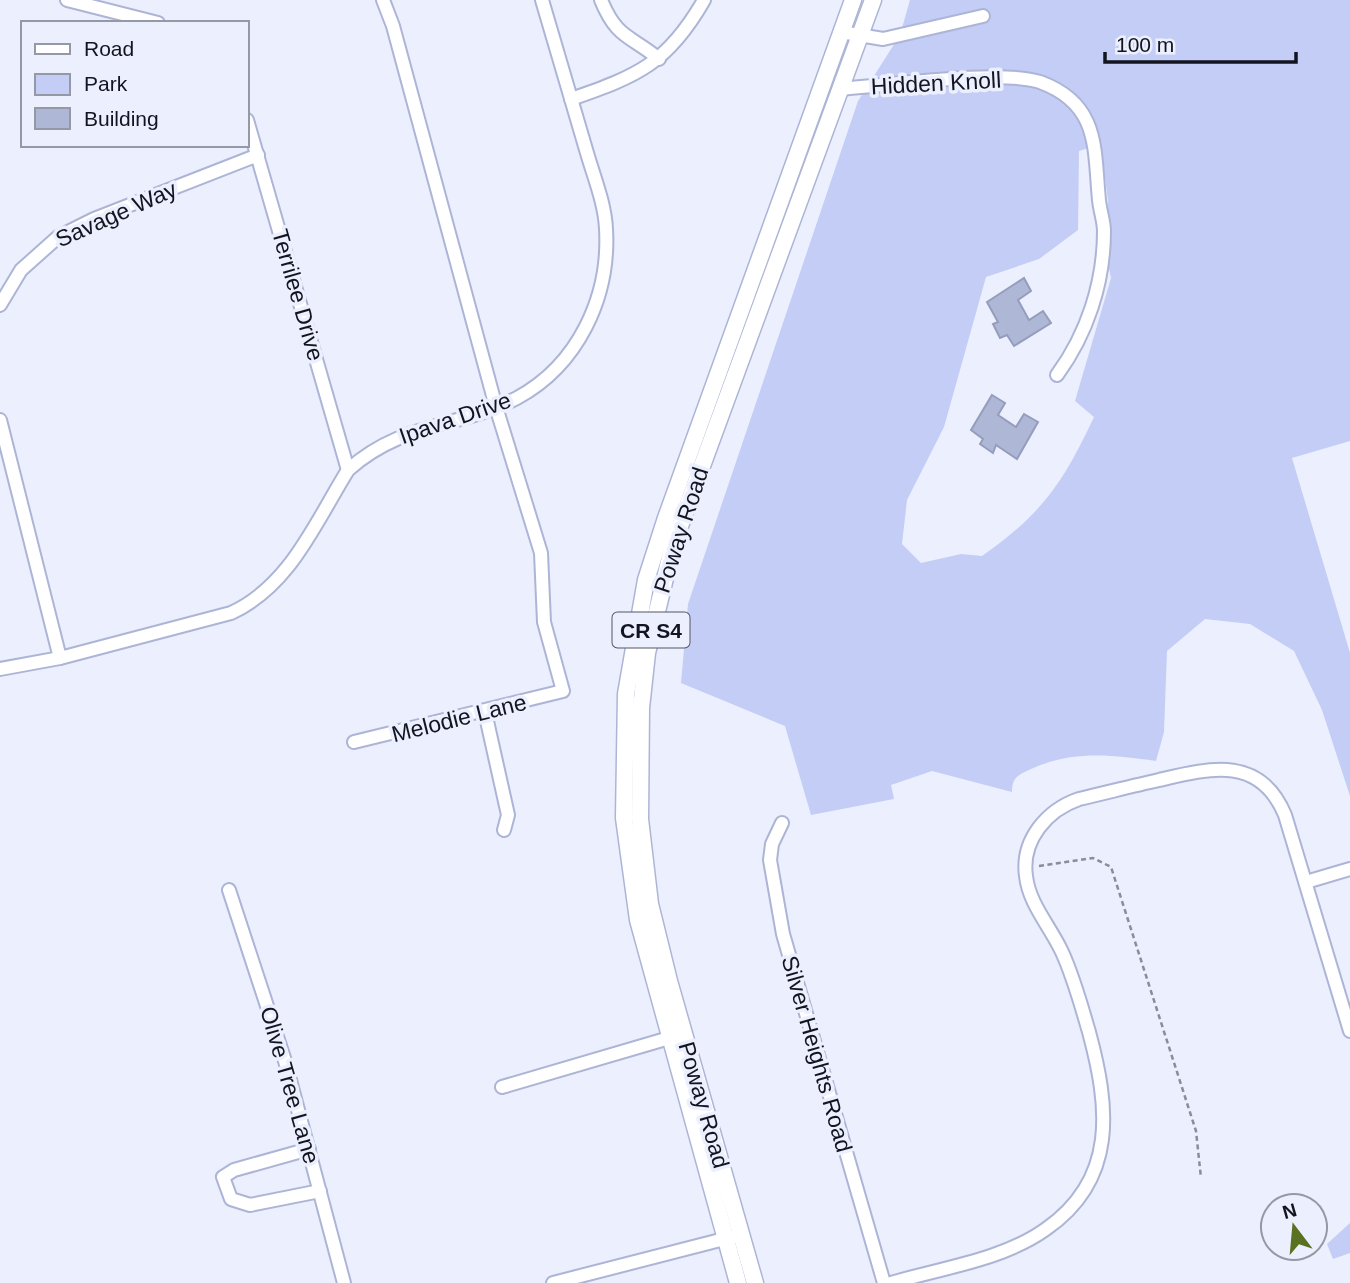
<svg xmlns="http://www.w3.org/2000/svg" width="1350" height="1283" font-family="Arial,sans-serif">
<style>
.green{fill:#c3cdf6;fill-rule:evenodd}
.building{fill:#afb7d7;stroke:#959dbc;stroke-width:2}
.lines{fill:none;stroke-linecap:round;stroke-linejoin:round}
.minor-casing{stroke:#adb5d6;stroke-width:16}
.major-casing{stroke:#adb5d6;stroke-width:19}
.path{stroke:#8a8d99;stroke-width:2.5;stroke-dasharray:5 3.5;stroke-linecap:butt}
.minor{stroke:#fff;stroke-width:12}
.major{stroke:#fff;stroke-width:16}
.labels{text-anchor:middle;dominant-baseline:central;stroke-width:7;stroke-linejoin:round;paint-order:stroke}
.shield{fill:#eceffd;stroke:#535662;stroke-width:2}
.shield-label{font-size:21px;font-weight:bold;fill:#121520}
.street-label{font-size:23px;fill:#121520;stroke:#eceffd}
</style>
<rect width="100%" height="100%" fill="#eceffd"/>
<g class="green">
<path d="M 910,0 L 1350,0 L 1350,441 L 1292,458 L 1350,653 L 1350,796 L 1322,710 L 1294,651 L 1250,624 L 1205,619 L 1167,651 L 1164,732 L 1156,761 C 1112,755 1073,750 1031,769 C 1018,775 1012,777 1012,792 L 932,771 L 891,785 L 894,799 L 811,815 L 785,726 L 681,683 L 688,604 L 858,101 L 900,35 ZM 1101,144 L 1108,201 L 1104,245 L 1111,278 L 1075,401 L 1094,417 C 1063,483 1042,514 982,556 L 961,554 L 921,563 L 902,544 L 907,500 L 944,427 L 986,277 L 1039,259 L 1078,230 L 1079,151 Z"/>
<polygon points="1350,1223 1350,1253 1333,1259 1327,1244"/>
</g>
<g class="building">
<polygon points="1024,278 1031,291 1018,300 1029,320 1043,311 1051,323 1014,346 1007,335 1000,338 993,324 998,322 987,302"/>
<polygon points="992,395 1005,403 998,415 1016,427 1024,414 1038,422 1017,459 996,445 993,453 980,444 983,439 971,430"/>
</g>
<g class="lines">
<defs>
<g id="minor">
<polyline points="67,0 158,23"/>
<path d="M 601,0 C 617,39 630,35 659,59"/>
<polyline points="841,32 883,39 983,16"/>
<path d="M 839,89 C 885,86 1000,69 1040,82 C 1100,104 1094,149 1099,200 C 1100,211 1104,221 1104,231 C 1104,283 1087,334 1057,375"/>
<path d="M 571,99 C 638,76 668,63 704,0"/>
<polyline points="247,120 348,470"/>
<polyline points="0,305 21,270 58,237 94,219 258,155"/>
<polyline points="0,420 60,658"/>
<path d="M 0,669 L 60,658 L 231,613 C 290,586 315,523 348,470 C 403,421 457,429 517,398 C 578,365 610,297 606,229 C 605,204 594,177 587,153 C 572,102 557,51 542,0"/>
<polyline points="485,712 508,815 504,830"/>
<polyline points="354,742 563,691 544,622 541,553 496,407 393,26 383,0"/>
<polyline points="782,823 772,844 770,860 783,934 884,1283"/>
<polyline points="1306,882 1350,869"/>
<polyline points="229,890 285,1061 344,1283"/>
<polyline points="502,1087 676,1036"/>
<polyline points="309,1149 234,1170 223,1177 231,1199 250,1205 320,1191"/>
<polyline points="553,1283 732,1237"/>
<path d="M 891,1283 C 941,1268 1003,1260 1046,1229 C 1118,1179 1109,1106 1089,1032 C 1081,1005 1074,978 1062,952 C 1050,926 1029,904 1026,876 C 1021,840 1047,810 1079,799 C 1105,793 1132,786 1159,780 C 1210,768 1260,755 1285,815 L 1350,1031"/>
</g>
<g id="major">
<polyline points="738,1283 638,920 624,818 626,694 646,580 666,518 853,0"/>
<polyline points="755,1283 669,981 650,904 640,819 641,708 647,653 673,545 873,0"/>
</g>
</defs>
<use href="#minor" class="minor-casing"/>
<use href="#major" class="major-casing"/>
<polyline class="path" points="1039,866 1093,858 1111,867 1196,1131 1201,1178"/>
<use href="#minor" class="minor"/>
<use href="#major" class="major"/>
</g>
<g class="labels">
<rect class="shield" x="612.5" y="612.5" width="77" height="35" rx="5"/>
<g class="shield-label">
<text x="651" y="630">CR S4</text>
</g>
<g class="street-label">
<text transform="translate(936 83) rotate(-3)">Hidden Knoll</text>
<text transform="translate(116 214) rotate(-24)">Savage Way</text>
<text transform="translate(298 295) rotate(74)">Terrilee Drive</text>
<text transform="translate(455 418) rotate(-19)">Ipava Drive</text>
<text transform="translate(681 530) rotate(-72)">Poway Road</text>
<text transform="translate(459 718) rotate(-14)">Melodie Lane</text>
<text transform="translate(817 1054) rotate(74)">Silver Heights Road</text>
<text transform="translate(290 1085) rotate(74)">Olive Tree Lane</text>
<text transform="translate(704 1105) rotate(74)">Poway Road</text>
</g>
</g>
<rect x="21" y="21" width="228" height="126" fill="#eceffd" stroke="#9598a5" stroke-width="2"/>
<rect x="35" y="44" width="35" height="10" fill="#ffffff" stroke="#9598a5" stroke-width="2"/>
<text x="84" y="56" font-size="21" fill="#121520">Road</text>
<rect x="35" y="74" width="35" height="21" fill="#c3cdf6" stroke="#9598a5" stroke-width="2"/>
<text x="84" y="91" font-size="21" fill="#121520">Park</text>
<rect x="35" y="108" width="35" height="21" fill="#afb7d7" stroke="#9598a5" stroke-width="2"/>
<text x="84" y="126" font-size="21" fill="#121520">Building</text>
<g transform="translate(1294 1227) rotate(344)"><circle r="33" fill="#eceffd" stroke="#9598a5" stroke-width="2"/>
<path d="M0-5L12 26L0 18L-12 26Z" fill="#5a7122"/>
<text y="-10" font-size="19" font-weight="bold" text-anchor="middle" fill="#121520">N</text>
</g>
<path d="M1105 52v10h191v-10" fill="none" stroke="#121520" stroke-width="3.5"/>
<text x="1116" y="52" font-size="21" fill="#121520" stroke="#eceffd" stroke-width="5" paint-order="stroke">100 m</text>
</svg>
